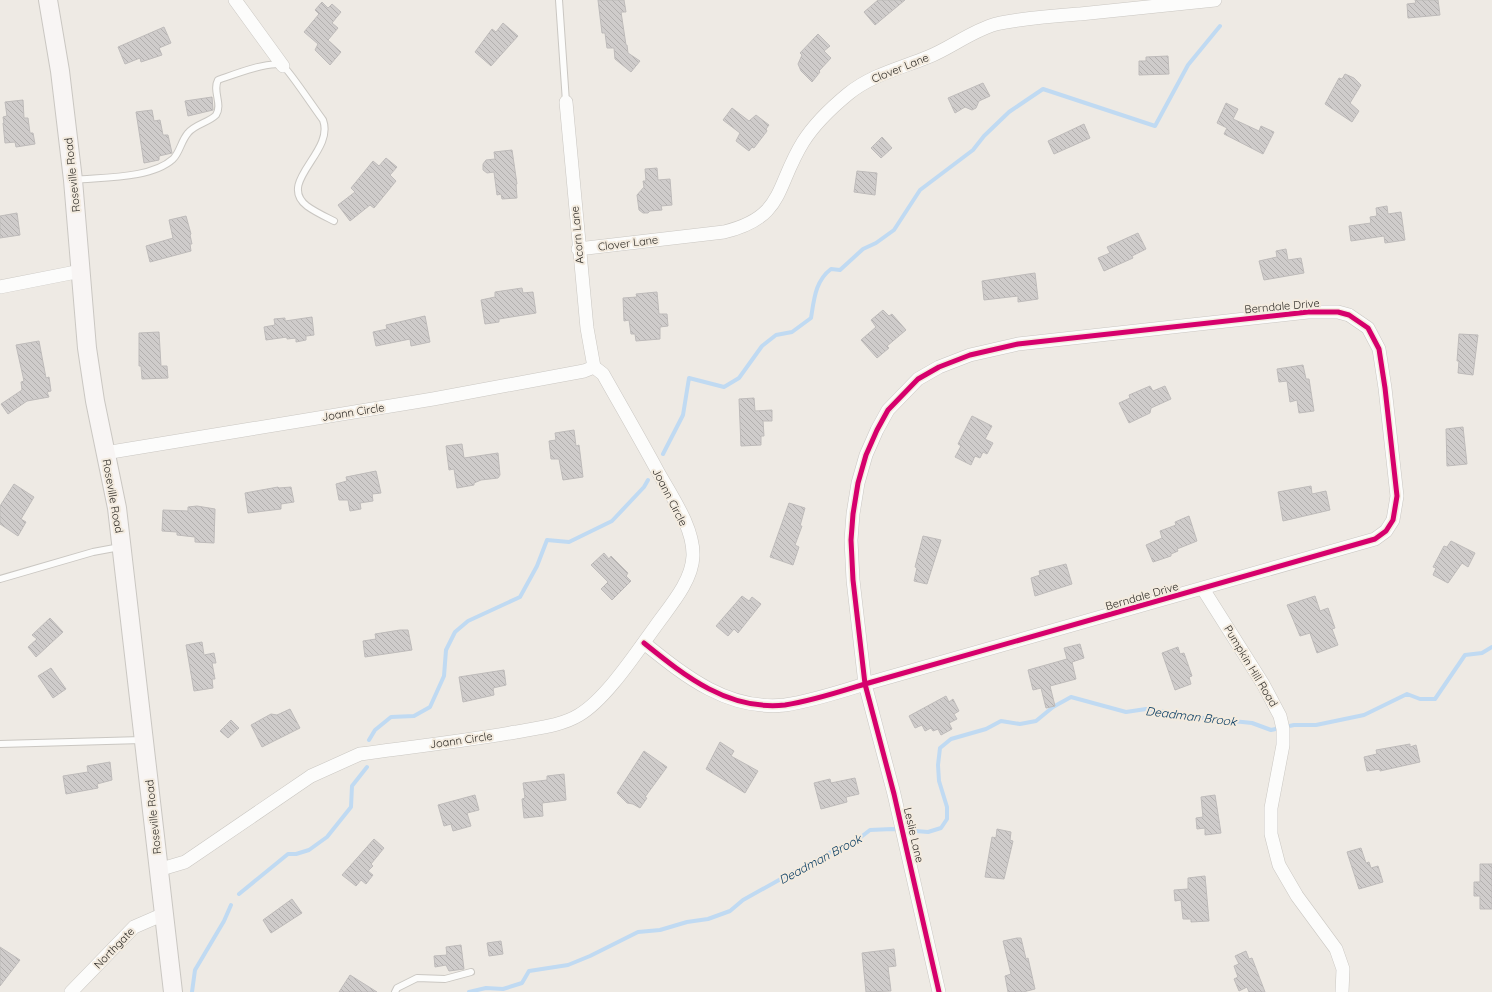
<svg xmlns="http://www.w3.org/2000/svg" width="1492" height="992" font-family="Quicksand,sans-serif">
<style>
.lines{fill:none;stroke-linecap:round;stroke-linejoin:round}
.stream{stroke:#c0daf2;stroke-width:4}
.building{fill:url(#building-back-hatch);stroke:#bebbba}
.lane-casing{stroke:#cac7c2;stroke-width:8}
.street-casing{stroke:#cac7c2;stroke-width:14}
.secondary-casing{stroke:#cac7c2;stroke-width:20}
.lane{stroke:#fcfcfb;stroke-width:6}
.street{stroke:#fcfcfb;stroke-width:13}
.secondary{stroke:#f8f5f4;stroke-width:18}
.cycleway-casing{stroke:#f3ebdf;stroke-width:8}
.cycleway{stroke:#d6006c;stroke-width:5}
.labels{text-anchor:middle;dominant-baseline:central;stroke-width:4;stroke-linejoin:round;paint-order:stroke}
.street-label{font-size:11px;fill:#2c2924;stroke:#f3ebdf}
.water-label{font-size:12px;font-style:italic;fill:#083c62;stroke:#f3ebdf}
</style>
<defs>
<pattern id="building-back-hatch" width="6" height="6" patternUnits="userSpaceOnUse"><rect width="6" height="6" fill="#cfcccb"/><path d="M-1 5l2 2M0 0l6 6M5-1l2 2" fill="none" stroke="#b2afae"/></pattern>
</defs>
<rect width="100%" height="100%" fill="#eeeae4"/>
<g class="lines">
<g class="stream">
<path d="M 663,454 L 683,415 L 689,378 L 724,387 L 739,378 L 762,346 L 776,335 L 792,332 L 811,318 C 814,300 815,281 831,269 L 840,270 L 863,249 L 876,243 L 894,230 L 920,190 L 973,150 L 984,136 L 1009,112 L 1043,89 L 1155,126 L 1188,65 L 1220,26"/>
<polyline points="369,740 375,730 391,717 414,716 430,707 444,676 446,650 455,632 468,621 520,597 537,566 547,540 569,542 612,521 644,487 648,480"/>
<polyline points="239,894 288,854 296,854 309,850 327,837 351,807 352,786 367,767"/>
<polyline points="192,992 195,970 224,921 231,905"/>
<polyline points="469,992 486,988 503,989 522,983 529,971 568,965 590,956 638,932 660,930 687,922 708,919 730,911 743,900 788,875 831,852 852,844 870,830 892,829 928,832 941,828 947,819 947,807 939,781 938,765 940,748 951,739 986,729 1001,721 1020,724 1036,721 1053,707 1071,697 1126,712 1146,709 1204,718 1252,723 1271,730 1294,725 1316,725 1364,715 1407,694 1420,699 1435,699 1465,655 1482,653 1492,647"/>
</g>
</g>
<g class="building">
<polygon points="598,0 624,0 626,12 621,12 626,45 627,45 628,53 640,61 631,72 615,59 614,48 607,48 605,33 602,33"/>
<polygon points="878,0 905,0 875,25 864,12"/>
<polygon points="1415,0 1438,0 1440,15 1408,18 1407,4 1416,3"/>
<polygon points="322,2 328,8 332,4 341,12 332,23 338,28 328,40 341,52 330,65 315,50 318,44 304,32 319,14 315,10"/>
<polygon points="503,23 518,36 491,66 475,52 492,29 496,32"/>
<polygon points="164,27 171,43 159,48 162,55 141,62 140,58 125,64 118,47"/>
<polygon points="818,34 830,46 824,51 831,58 819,71 820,72 812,82 801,71 798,64 802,55 800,53"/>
<polygon points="1168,56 1169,74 1139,75 1139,61 1146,61 1146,57"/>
<polygon points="1345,74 1354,78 1361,85 1350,103 1359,111 1352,122 1325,104 1339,78 1342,79"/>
<polygon points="983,83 990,96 979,101 976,108 972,110 965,107 955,113 948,98"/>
<polygon points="212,97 213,110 188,116 185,101"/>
<polygon points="23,100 24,118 28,118 30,133 33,133 35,144 16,147 15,142 5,143 3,123 4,123 3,117 7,116 5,102"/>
<polygon points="1226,103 1238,109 1233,119 1259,131 1261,126 1274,132 1263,154 1224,134 1227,128 1217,123"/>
<polygon points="732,108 749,121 756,115 769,125 766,129 767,131 754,148 752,147 749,151 736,141 740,133 723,120"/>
<polygon points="152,110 154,121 160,120 163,135 168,135 172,153 159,156 159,160 144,163 136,112"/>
<polygon points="1084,124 1090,138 1054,154 1048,141"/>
<polygon points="882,137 892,148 881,158 871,148"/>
<polygon points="512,150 517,184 516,184 517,198 502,199 501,194 497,195 494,172 487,173 483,170 483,164 486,160 495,159 494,152"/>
<polygon points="386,158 397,167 390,175 396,181 374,208 370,205 350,221 338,205 355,192 351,188 373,161 379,166"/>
<polygon points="657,168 658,180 670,179 672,205 661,206 662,210 650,211 648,213 643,213 639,210 637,195 644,187 643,181 646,181 645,169"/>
<polygon points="857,171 877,173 875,195 854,192"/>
<polygon points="1387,206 1388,214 1401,212 1405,240 1385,243 1384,236 1351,241 1349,226 1371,223 1370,217 1377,216 1376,208"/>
<polygon points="17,213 20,235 0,238 0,216"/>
<polygon points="186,216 191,234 190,235 192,244 190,244 191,251 150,262 146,246 173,238 169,220"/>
<polygon points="1138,233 1146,249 1132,256 1133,258 1104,271 1098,258 1110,253 1107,247"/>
<polygon points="1286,249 1288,260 1301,258 1304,273 1264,280 1259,261 1277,257 1276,251"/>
<polygon points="1035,273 1038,299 1018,302 1018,296 984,300 982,281"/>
<polygon points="522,288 523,293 533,292 536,313 499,319 499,322 485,324 481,300 495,297 495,292"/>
<polygon points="657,292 659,314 667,314 668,326 660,327 660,339 636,341 635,334 631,334 629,320 624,321 623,298 637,297 636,294"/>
<polygon points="883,310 889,316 892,314 906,330 887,346 889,348 877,358 861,340 876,327 871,320"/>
<polygon points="425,316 430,342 411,346 410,339 376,346 373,332 387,329 386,325"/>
<polygon points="312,317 314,335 306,336 306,340 296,342 296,338 287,339 287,337 266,340 264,327 275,325 274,319 285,318 285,321"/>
<polygon points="159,332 161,366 167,366 168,378 142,379 141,366 139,366 139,333"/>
<polygon points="1459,334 1478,335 1473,375 1458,373 1459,361 1457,361"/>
<polygon points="39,341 46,378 49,377 51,391 47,392 49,397 27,401 8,414 1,404 22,390 21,382 24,381 16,345"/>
<polygon points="1303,365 1306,379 1309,379 1314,411 1299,413 1297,400 1290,402 1287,381 1279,382 1277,369"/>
<polygon points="1150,386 1153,391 1165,386 1171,399 1151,408 1150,413 1129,423 1119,403 1130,398 1129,395"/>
<polygon points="754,398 755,411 772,410 772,421 763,421 764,436 761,436 761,445 741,446 739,399"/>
<polygon points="972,416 992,426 985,439 993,443 987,454 983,452 980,458 975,456 971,465 955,457 961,446 958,444"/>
<polygon points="1463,427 1467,464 1447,466 1446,429"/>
<polygon points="574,430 576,446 579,445 583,477 563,480 559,459 551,459 549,441 556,440 555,433"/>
<polygon points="462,444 464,458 498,453 500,475 498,478 481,480 474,483 474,485 457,488 454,469 449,470 446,446"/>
<polygon points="376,471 381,493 372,494 373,501 360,503 361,509 350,511 348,500 339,500 336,484 347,481 346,477"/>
<polygon points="14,484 34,497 21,519 26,522 18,536 0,524 0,506"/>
<polygon points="1311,486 1312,494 1326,491 1330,510 1283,521 1278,492"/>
<polygon points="278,487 279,488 291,487 294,502 281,504 281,509 248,513 245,493"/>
<polygon points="789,503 805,508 800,526 802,526 795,545 799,547 793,565 770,557"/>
<polygon points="197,506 215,509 214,543 195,542 195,537 177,535 177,532 162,531 163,510 188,511 188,507"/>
<polygon points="1189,516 1197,541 1177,549 1178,551 1171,554 1171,556 1153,562 1146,545 1162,538 1160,531 1176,525 1175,522"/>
<polygon points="923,536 941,540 927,584 914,581 917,568 915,567"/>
<polygon points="1451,541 1475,553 1468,567 1462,563 1448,583 1433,575 1436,568 1433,567 1444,546 1447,547"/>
<polygon points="604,553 609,559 611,556 628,573 626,576 631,581 612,600 601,589 608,582 591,565"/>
<polygon points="1066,564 1072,584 1035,596 1031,578 1040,575 1039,571"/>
<polygon points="742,596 749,601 752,597 761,604 738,633 734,629 728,636 716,626"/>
<polygon points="1315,596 1320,611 1328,608 1335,628 1332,629 1338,645 1317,653 1310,633 1300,636 1287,605"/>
<polygon points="50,618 63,632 36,657 28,647 37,639 32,635"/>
<polygon points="400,630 408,630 412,650 365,657 363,641 376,639 375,634"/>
<polygon points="202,642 204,655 214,653 216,663 212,663 215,679 212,679 213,688 194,691 186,645"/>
<polygon points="1080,644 1084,658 1072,662 1076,679 1050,686 1055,706 1046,708 1041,688 1033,690 1028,670 1067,659 1064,648"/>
<polygon points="1178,647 1180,654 1184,653 1192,676 1189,677 1191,684 1175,690 1162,653"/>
<polygon points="51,668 66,689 53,698 38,676"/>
<polygon points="504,670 506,685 493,688 494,695 463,702 459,677"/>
<polygon points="946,696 949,702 953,699 959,711 954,714 957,719 949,723 952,729 941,735 938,729 933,731 931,728 925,731 922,725 915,728 909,716"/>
<polygon points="290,709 300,728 262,747 251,725 271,714 277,715"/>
<polygon points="231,720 239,728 228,738 220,731"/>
<polygon points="720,742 734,751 731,756 758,771 745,793 706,769"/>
<polygon points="1410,744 1410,747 1416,745 1420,762 1380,771 1380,769 1367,771 1364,757 1377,754 1376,750"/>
<polygon points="644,751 667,767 645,797 647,798 640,808 633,804 627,803 617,793"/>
<polygon points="110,762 112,780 97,784 98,788 66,794 63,776 88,772 87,766"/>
<polygon points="564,774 566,800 542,803 543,816 524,818 522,799 525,798 523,783 547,780 547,776"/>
<polygon points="855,778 859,794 846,797 847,802 821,809 814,783 830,779 831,783"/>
<polygon points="475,795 479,810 467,813 471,826 453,831 451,824 444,826 438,805"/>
<polygon points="1215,795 1221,833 1205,835 1205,828 1197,829 1196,818 1203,817 1201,797"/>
<polygon points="997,829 1011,832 1010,840 1013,841 1004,879 985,877 992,837 996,838"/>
<polygon points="374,839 384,848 371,864 373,866 368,871 373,875 366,884 361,880 356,886 342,875"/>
<polygon points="1361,848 1366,863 1369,862 1371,868 1378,866 1383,882 1359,889 1347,852"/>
<polygon points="1480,864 1492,864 1492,909 1480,909 1480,896 1474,896 1474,882 1480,882"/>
<polygon points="1205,876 1209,921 1191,922 1191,919 1183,919 1181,900 1175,901 1174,890 1188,889 1188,878"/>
<polygon points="292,899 302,913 271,933 263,920"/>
<polygon points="1017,938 1021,938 1026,959 1028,958 1035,989 1023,992 1008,992 1005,976 1011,974 1003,941"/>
<polygon points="501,941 503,954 489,956 487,943"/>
<polygon points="461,945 464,969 449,971 446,965 435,967 434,956 447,955 446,947"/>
<polygon points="0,947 20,960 0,986"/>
<polygon points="894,949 896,966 888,967 891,991 866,992 862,953"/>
<polygon points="1246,951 1249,959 1252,958 1265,992 1249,992 1247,987 1239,991 1234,979 1238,977 1234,966 1239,964 1235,956"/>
<polygon points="350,975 377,992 339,992"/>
</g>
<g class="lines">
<defs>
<g id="lane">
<polyline points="559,0 566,102"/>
<path d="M 74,180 C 102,177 151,179 173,159 C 180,152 181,141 188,133 C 195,124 208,123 216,115 C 223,104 212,91 218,80 C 230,76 272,59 283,66 C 289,70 316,111 323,120 C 335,152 276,182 307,206 C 315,212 326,217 334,221"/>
<polyline points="0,579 93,552 120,547"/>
<polyline points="0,744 142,740"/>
<polyline points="395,992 397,988 417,978 445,979 471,972"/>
</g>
<g id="street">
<polyline points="235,0 283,66"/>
<polyline points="566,102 587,328 594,367"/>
<path d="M 578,249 L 724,232 C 785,217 775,187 803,142 C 815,123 831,108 848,94 C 871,75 901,68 928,57 C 951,48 971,31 996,24 C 1023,18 1052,16 1080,14 C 1125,9 1170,5 1215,0"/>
<polyline points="0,287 81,271"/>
<path d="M 105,453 L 433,399 L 584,371 L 594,367 L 603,374 C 621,406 639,437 657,470 C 670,494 694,527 693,556 C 692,582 669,607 655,627 C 636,653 606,699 579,715 C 561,726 536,728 516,732 C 464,741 412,747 360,754 L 311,776 L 185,862 L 158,870"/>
<polyline points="1203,589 1263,684 1280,716 1283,729 1283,745 1271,808 1271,834 1279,865 1297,896 1336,949 1343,969 1342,992"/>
<path d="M 644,643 C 685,676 728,711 785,705 C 812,701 839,692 865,684 L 1375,539 L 1386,531 L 1393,520 L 1397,496 L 1385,388 L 1379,349 L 1368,328 L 1349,315 L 1338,312 L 1308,312 L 1018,344 L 970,355 L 939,367 L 918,379 L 888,410 L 877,430 L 866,455 L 858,483 L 853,514 L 851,540 L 853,580 L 865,684 L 894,794 L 939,992"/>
<polyline points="71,992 134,927 164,914"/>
</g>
<polyline id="secondary" points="48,0 60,71 73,180 87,348 95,401 117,508 173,992"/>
</defs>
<use href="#lane" class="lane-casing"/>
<use href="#street" class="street-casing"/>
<use href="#secondary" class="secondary-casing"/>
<use href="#lane" class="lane"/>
<use href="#street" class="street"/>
<use href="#secondary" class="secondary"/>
<defs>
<path id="cycleway" d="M 644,643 C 685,676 728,711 785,705 C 812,701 839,692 865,684 L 1375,539 L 1386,531 L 1393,520 L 1397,496 L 1385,388 L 1379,349 L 1368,328 L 1349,315 L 1338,312 L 1308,312 L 1018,344 L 970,355 L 939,367 L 918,379 L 888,410 L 877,430 L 866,455 L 858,483 L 853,514 L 851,540 L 853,580 L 865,684 L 894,794 L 939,992"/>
</defs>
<use href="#cycleway" class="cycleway-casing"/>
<use href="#cycleway" class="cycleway"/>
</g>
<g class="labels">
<g class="street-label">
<text transform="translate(900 68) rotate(-22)">Clover Lane</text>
<text transform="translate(72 175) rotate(-96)">Roseville Road</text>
<text transform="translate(577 235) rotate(-95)">Acorn Lane</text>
<text transform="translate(628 243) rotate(-7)">Clover Lane</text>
<text transform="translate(1282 306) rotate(-5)">Berndale Drive</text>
<text transform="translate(353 412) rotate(-9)">Joann Circle</text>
<text transform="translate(113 496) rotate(80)">Roseville Road</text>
<text transform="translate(670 497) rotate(63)">Joann Circle</text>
<text transform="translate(1142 596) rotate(-16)">Berndale Drive</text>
<text transform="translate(1251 666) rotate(59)">Pumpkin Hill Road</text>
<text transform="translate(461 740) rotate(-8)">Joann Circle</text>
<text transform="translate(153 817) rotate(-96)">Roseville Road</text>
<text transform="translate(914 835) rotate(77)">Leslie Lane</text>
<text transform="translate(114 948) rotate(-46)">Northgate</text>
</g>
<g class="water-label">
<text transform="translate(1191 716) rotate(7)">Deadman Brook</text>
<text transform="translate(820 859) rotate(-28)">Deadman Brook</text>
</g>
</g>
</svg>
